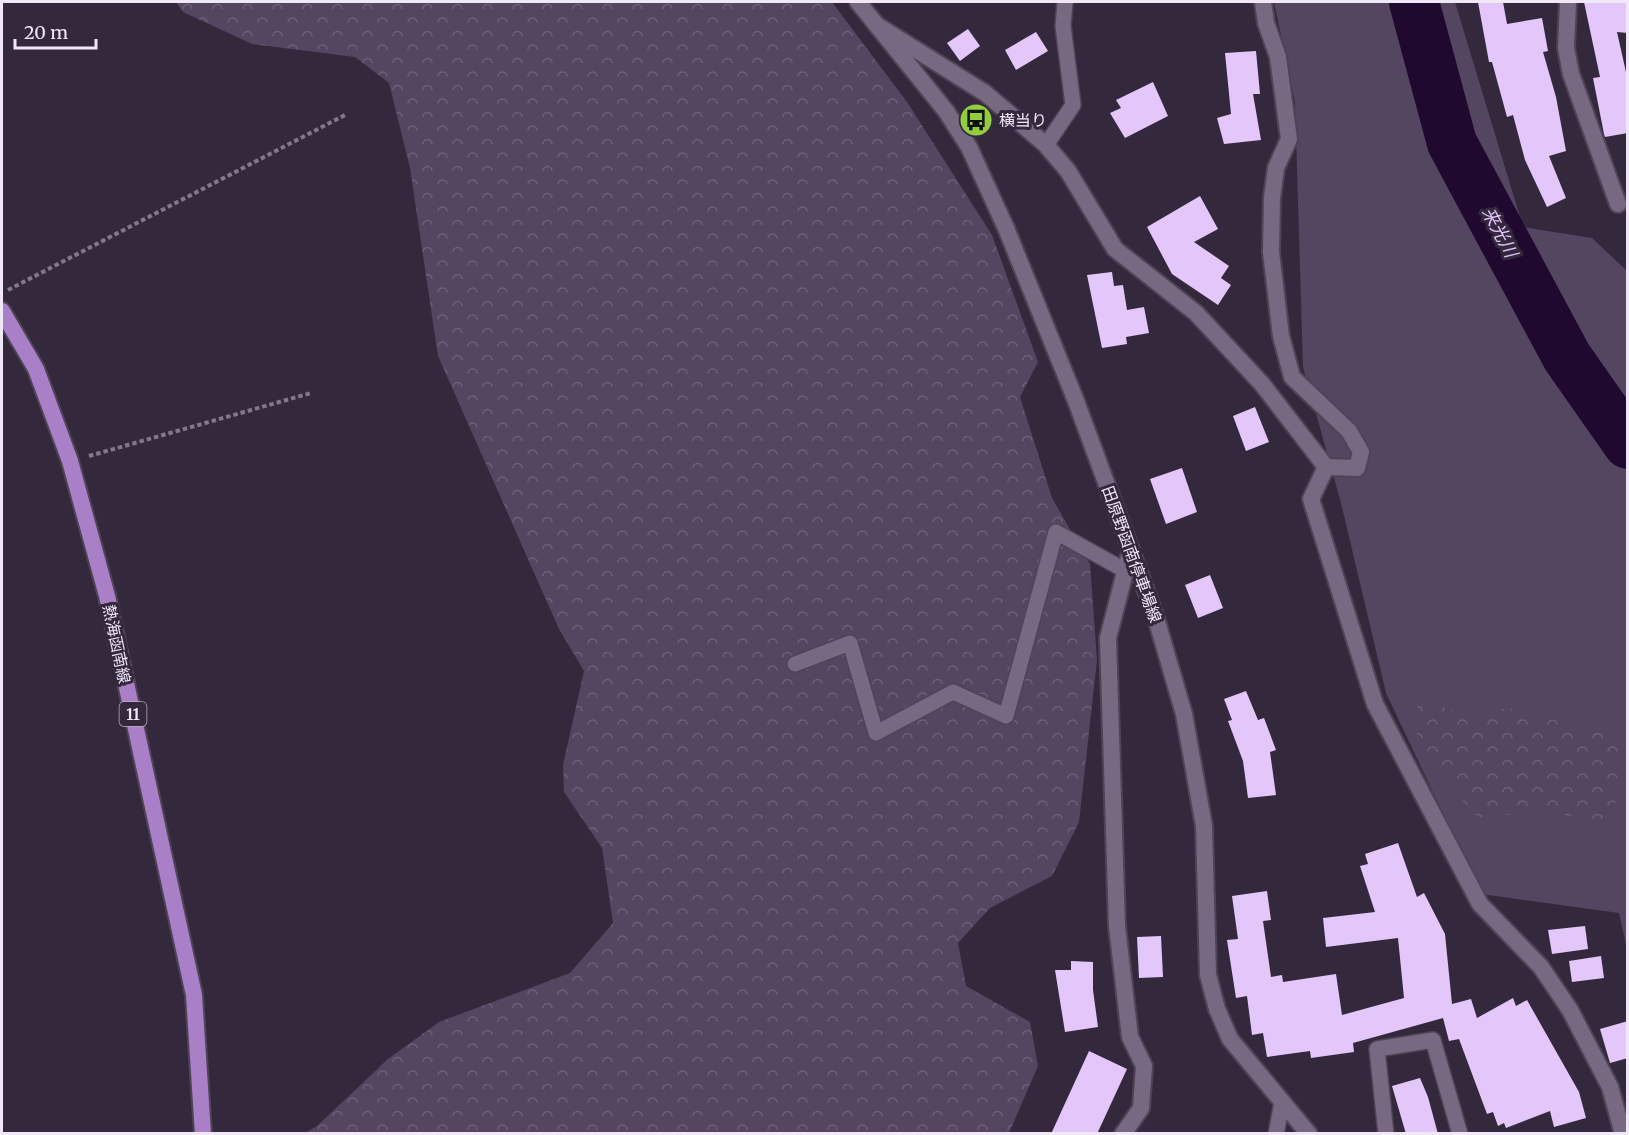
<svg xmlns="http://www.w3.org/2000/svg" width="1629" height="1135" font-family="Merriweather,'Noto Sans JP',serif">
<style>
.green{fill:#544560}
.forest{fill:url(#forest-crowns)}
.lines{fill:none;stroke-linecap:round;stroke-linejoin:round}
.river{stroke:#20092f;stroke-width:50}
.building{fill:#e3c7fa}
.service-casing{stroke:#4e4456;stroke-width:18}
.minor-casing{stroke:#4e4456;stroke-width:20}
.secondary-casing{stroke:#4e4456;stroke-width:20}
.primary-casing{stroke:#4e4456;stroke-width:20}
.path{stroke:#82788a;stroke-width:4;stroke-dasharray:4.5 3;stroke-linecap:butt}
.service{stroke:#766981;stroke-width:15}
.minor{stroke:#766981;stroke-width:16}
.secondary{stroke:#766981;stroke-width:16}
.primary{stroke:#a980c8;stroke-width:16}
.labels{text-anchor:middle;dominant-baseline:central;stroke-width:6;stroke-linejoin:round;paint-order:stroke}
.shield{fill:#34283d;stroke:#b8aebe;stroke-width:1.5}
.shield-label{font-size:15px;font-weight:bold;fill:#f0e8f6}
.poi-label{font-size:16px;fill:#f0e8f6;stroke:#34283d;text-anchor:start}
.street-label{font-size:16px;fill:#f0e8f6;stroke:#34283d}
.water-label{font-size:18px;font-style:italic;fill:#e3c4fd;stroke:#34283d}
</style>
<defs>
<pattern id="forest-crowns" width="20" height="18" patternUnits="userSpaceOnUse" patternTransform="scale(1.5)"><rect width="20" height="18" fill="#544560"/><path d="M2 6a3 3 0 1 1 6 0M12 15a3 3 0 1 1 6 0" fill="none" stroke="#6d6077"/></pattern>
</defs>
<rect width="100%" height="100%" fill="#34283d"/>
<polygon class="green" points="1274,2 1455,2 1523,227 1592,238 1627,271 1627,949 1619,913 1481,894 1386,693 1341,503 1303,367 1295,102"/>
<g class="forest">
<polygon points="176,2 832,2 907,102 992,235 1038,362 1020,397 1052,498 1090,564 1097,660 1079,822 1052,876 990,908 958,943 966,986 1030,1022 1038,1066 1009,1133 305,1133 317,1126 388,1059 439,1022 570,973 613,923 602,848 564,792 563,765 584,671 559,629 438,356 410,168 389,83 355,57 252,44 183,12"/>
<path d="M 1434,701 C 1453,717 1486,712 1510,708 L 1533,725 L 1552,719 L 1587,732 L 1608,734 L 1623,751 L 1613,794 L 1618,810 L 1611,821 C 1594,825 1582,817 1565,815 C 1536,813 1507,813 1479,818 L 1463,801 L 1455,777 L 1426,758 C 1421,739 1407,723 1419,704 Z"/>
</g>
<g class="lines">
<polyline class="river" points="1414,2 1452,143 1567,357 1628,444"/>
</g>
<g class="building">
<polygon points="1478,2 1503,2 1507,24 1542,18 1548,51 1543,52 1556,97 1566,151 1549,156 1566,198 1547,207 1525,160 1513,115 1507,117 1492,62 1489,62"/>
<polygon points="1584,2 1628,2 1628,33 1617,32 1628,81 1628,133 1605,137 1604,134 1593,78 1600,77"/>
<polygon points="968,29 980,46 960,61 947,43"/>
<polygon points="1036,32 1048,51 1016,70 1005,50"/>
<polygon points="1256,51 1260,94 1253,94 1261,140 1224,144 1217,118 1231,114 1225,53"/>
<polygon points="1153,82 1168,116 1125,138 1110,113 1121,108 1116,100"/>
<polygon points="1200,196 1218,229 1194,242 1229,266 1221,278 1231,285 1218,305 1172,274 1147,227"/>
<polygon points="1112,272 1114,286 1123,285 1127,310 1144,307 1149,333 1126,337 1127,344 1102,348 1087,275"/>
<polygon points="1255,407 1269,442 1246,451 1233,416"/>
<polygon points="1182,468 1197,512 1166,524 1150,479"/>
<polygon points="1210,575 1223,608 1198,618 1185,585"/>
<polygon points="1246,691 1258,720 1264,718 1276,750 1270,752 1276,795 1248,798 1243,761 1228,721 1232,720 1224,699"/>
<polygon points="1398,843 1417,897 1424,893 1445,934 1452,1004 1471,999 1477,1018 1513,998 1516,1006 1527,1000 1579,1092 1586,1118 1554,1127 1550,1111 1506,1128 1504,1123 1498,1126 1493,1112 1487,1114 1459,1039 1449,1041 1443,1018 1353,1043 1354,1052 1311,1058 1310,1051 1267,1057 1263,1033 1252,1035 1247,996 1236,998 1227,940 1238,939 1232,896 1267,891 1271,920 1263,921 1271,977 1282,975 1283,982 1336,974 1342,1015 1404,998 1398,938 1326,947 1323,918 1375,912 1360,866 1368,864 1365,854"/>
<polygon points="1585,926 1588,949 1552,954 1548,930"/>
<polygon points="1161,936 1163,977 1139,978 1137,937"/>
<polygon points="1601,956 1604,978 1572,982 1569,961"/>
<polygon points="1071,961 1093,962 1093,990 1098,1027 1065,1032 1055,970 1071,970"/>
<polygon points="1628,1021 1628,1058 1610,1063 1600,1029"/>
<polygon points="1089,1051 1127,1069 1097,1134 1051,1134"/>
<polygon points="1420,1078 1428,1097 1438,1134 1406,1134 1392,1086"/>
</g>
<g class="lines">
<defs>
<g id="service">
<polyline points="1046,145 1073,105 1063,26 1065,2"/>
<polyline points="795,664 850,643 876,733 953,692 1006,716 1056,532 1126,571"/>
<polyline points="1276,1134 1282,1102"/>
<polyline points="1386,1134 1377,1049 1433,1040 1460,1134"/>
</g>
<g id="minor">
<polyline points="1568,2 1566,48 1571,74 1618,204"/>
<polyline points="878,26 985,93 1046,145 1068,171 1115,249 1196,313 1262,384 1326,467 1357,468 1361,452 1349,431 1292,377 1281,336 1271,252 1272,198 1276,168 1289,139 1278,57 1266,23 1263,2"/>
<polyline points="1326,467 1311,499 1375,704 1480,904 1541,967 1570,1010 1610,1087 1623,1134"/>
<polyline points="1123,1134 1141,1108 1144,1066 1130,1037 1117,926 1108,638 1131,549"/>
</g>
<polyline id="secondary" points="858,2 946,111 969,147 1006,228 1076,401 1156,618 1184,714 1204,826 1208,975 1217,1009 1230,1039 1309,1134"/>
<polyline id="primary" points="2,311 36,369 70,461 107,596 194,995 203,1134"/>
</defs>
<use href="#service" class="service-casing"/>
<use href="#minor" class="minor-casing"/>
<use href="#secondary" class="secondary-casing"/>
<use href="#primary" class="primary-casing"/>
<g class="path">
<polyline points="8,290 345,115"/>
<polyline points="89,456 311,393"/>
</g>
<use href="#service" class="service"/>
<use href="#minor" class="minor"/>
<use href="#secondary" class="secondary"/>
<use href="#primary" class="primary"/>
</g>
<defs>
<symbol id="bus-disc" viewBox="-11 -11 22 22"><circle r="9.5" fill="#92cd3e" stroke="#34283d"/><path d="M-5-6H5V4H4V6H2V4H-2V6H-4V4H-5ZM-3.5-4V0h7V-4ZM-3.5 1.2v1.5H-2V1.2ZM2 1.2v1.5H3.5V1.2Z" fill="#111"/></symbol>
</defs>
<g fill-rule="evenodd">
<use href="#bus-disc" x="957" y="101" width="38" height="38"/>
</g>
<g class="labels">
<rect class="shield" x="119.5" y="702" width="27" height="24" rx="4.5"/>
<g class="shield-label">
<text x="133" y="714">11</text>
</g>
<g class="poi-label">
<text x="999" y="120">横当り</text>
</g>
<g class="street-label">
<text transform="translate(1132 554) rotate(70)">田原野函南停車場線</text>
<text transform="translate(117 644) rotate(78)">熱海函南線</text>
</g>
<g class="water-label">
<text transform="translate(1500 232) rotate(62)">来光川</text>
</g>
</g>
<rect width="1629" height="1135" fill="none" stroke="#f0e8f6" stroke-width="6"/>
<path d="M15 39v9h81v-9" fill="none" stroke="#f0e8f6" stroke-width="3"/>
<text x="24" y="39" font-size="18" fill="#f0e8f6" stroke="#34283d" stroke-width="4.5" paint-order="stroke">20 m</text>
</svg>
